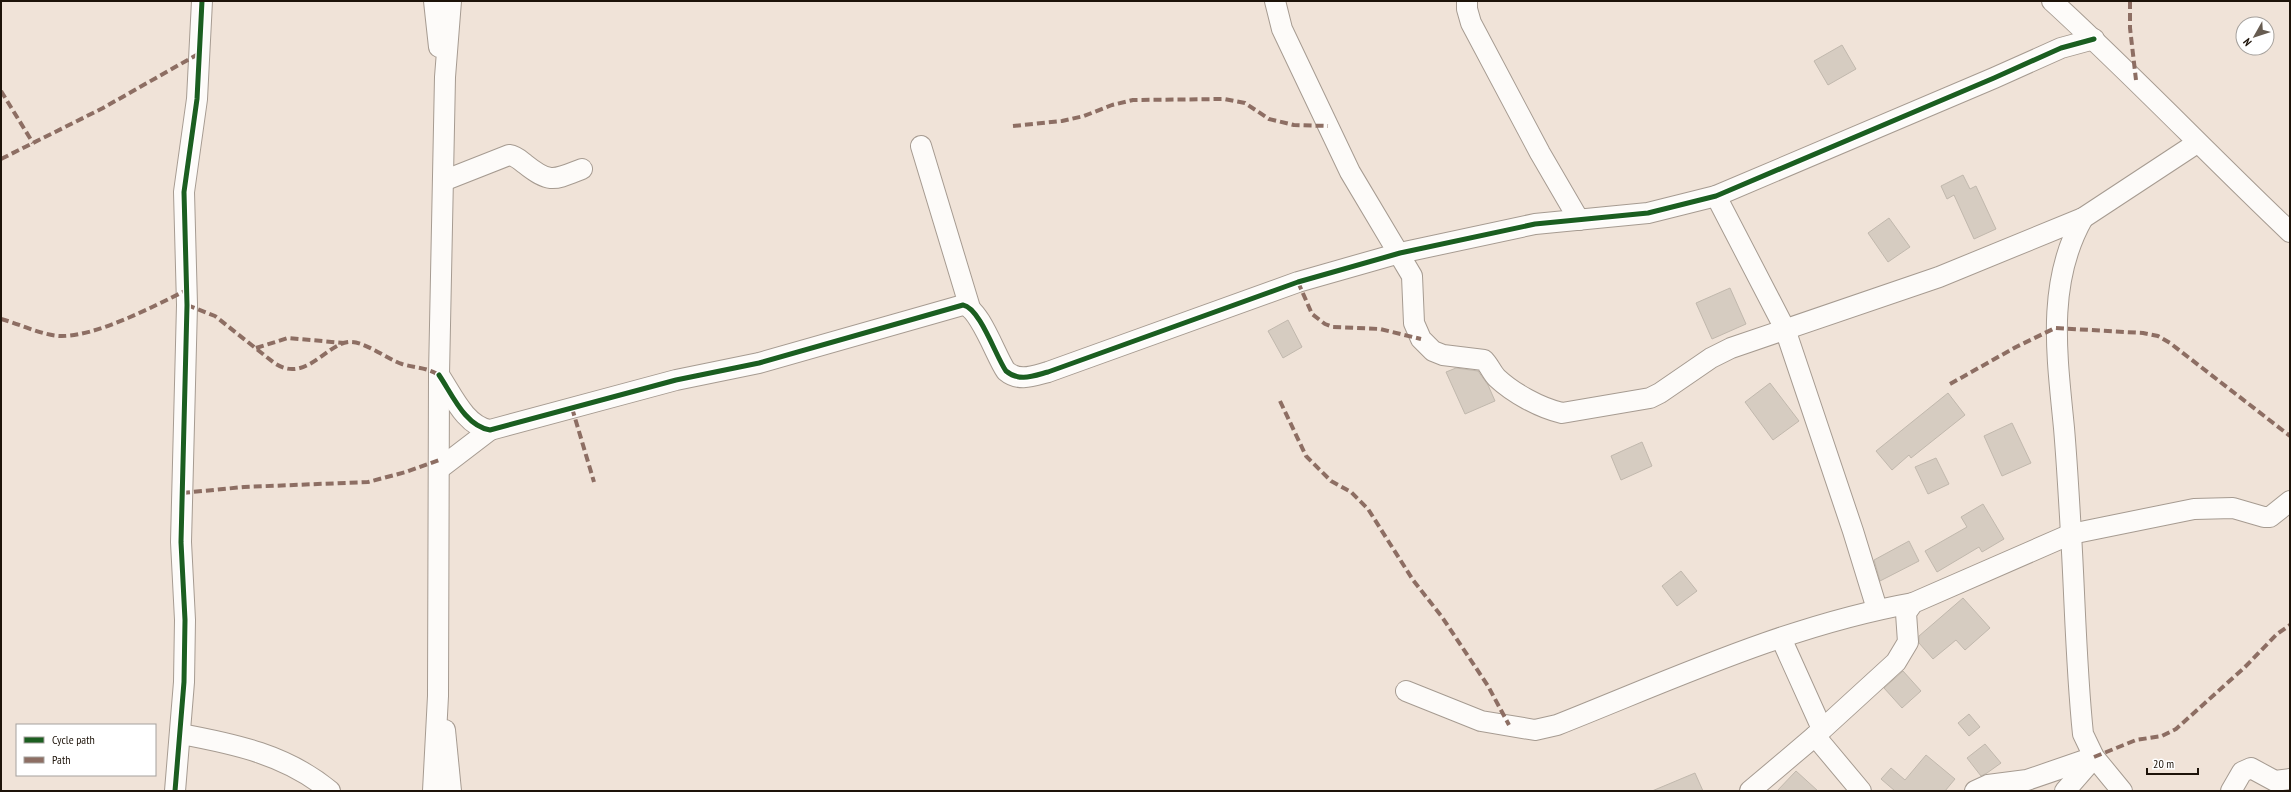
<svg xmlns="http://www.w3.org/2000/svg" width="2291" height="792" font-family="'PT Sans Narrow',sans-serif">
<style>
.building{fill:#d6ccc1;stroke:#c1b8ad}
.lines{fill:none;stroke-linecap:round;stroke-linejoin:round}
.street-casing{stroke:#a69b91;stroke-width:22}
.street{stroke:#fdfbf9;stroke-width:20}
.quiet{stroke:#8d6e63;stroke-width:4;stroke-dasharray:8 4;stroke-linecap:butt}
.cycleway-casing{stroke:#fff;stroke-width:8}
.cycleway{stroke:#1b5e20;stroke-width:5}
</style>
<rect width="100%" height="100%" fill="#f0e3d8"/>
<g class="building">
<polygon points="1842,45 1856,69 1828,85 1814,61"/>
<polygon points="1963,175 1970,189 1976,186 1996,229 1974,239 1954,195 1947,199 1941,186"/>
<polygon points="1889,218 1910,247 1888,262 1868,233"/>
<polygon points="1730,288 1746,324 1712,339 1696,303"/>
<polygon points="1288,320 1302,347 1283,358 1268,331"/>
<polygon points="1456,368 1478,371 1488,385 1495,401 1465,414 1446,372"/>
<polygon points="1770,383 1799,421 1773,440 1745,402"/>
<polygon points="1948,393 1965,415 1911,458 1909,455 1892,470 1876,451"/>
<polygon points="2012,423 2031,463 2002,476 1984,436"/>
<polygon points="1642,442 1652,466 1621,480 1611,456"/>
<polygon points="1936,458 1949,484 1928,494 1915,467"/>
<polygon points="1983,504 2004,539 1982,552 1979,547 1937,572 1925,551 1967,527 1961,517"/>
<polygon points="1909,541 1919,561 1880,581 1874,560"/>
<polygon points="1681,571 1697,591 1677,606 1662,586"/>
<polygon points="1963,598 1990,628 1965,650 1956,640 1933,659 1919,643 1919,636"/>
<polygon points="1903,671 1921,691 1902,708 1884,688"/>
<polygon points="1969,714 1980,727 1969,736 1958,723"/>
<polygon points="1985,744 2001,763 1987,773 1981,776 1967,758"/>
<polygon points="1926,755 1955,779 1945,791 1895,791 1881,779 1891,768 1905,780"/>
<polygon points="1796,771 1818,791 1777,791"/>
<polygon points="1695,773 1703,791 1652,791"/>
</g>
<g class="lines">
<defs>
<g id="street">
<polyline points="434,1 439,47"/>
<path d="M 1275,1 L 1282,29 L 1350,172 L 1412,276 L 1414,323 L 1421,339 L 1433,351 L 1443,355 L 1484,360 C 1489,365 1492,373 1497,378 C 1513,393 1540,408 1562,413 L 1650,398 L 1660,393 L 1711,358 L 1731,348 L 1939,277 L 2083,218 L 2197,143"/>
<polyline points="1467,1 1467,9 1471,23 1540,153 1579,220"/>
<path d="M 2052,1 C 2134,76 2210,156 2290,232"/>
<polyline points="921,146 970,308"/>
<path d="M 443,181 L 509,155 C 516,156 520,160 525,164 C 550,184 554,180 582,169"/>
<polyline points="1716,196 1785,329 1853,531 1877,609"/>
<path d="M 2083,218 C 2046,283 2057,356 2064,428 C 2067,463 2069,499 2071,534 C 2075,600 2076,667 2083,734 L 2094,757 L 2122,791"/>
<path d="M 439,375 C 452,394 465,426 490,430 L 676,380 L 759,363 L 963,305 C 980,308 996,357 1006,371 C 1019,382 1033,376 1048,372 L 1298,282 L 1400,253 L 1535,224 L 1648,213 L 1716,196 L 1994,78 L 2061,48 L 2094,39"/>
<polyline points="439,469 490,430"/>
<polyline points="1781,638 1822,729"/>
<path d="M 1406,691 L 1481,721 L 1535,730 L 1557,725 C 1673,679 1789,625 1913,603"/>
<polyline points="445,730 451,791"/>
<path d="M 181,734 C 235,744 287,755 330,791"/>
<polyline points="1815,736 1861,791"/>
<polyline points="175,791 184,682 185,620 181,542 187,305 184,192 197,99 202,1"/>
<polyline points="433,791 438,696 439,375 445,77 451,1"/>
<polyline points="1750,791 1815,736 1896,662 1908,642 1906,613 1913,603 2071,534 2194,509 2233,508 2264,517 2270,517 2290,501"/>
<polyline points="1975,791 1988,785 2027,780 2094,757"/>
<polyline points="2065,791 2093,759"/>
<polyline points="2231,791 2242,772 2251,768 2275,781 2290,779"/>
</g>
</defs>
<use href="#street" class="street-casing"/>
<use href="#street" class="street"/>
<g class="quiet">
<polyline points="2130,1 2130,28 2136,80"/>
<polyline points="1,91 33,143"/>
<polyline points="1013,126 1062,121 1084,116 1112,105 1133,100 1224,99 1245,103 1269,119 1294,125 1328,126"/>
<polyline points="1,159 103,108 200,53"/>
<polyline points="1298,282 1312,314 1325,324 1333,327 1380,329 1421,339"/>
<path d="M 187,305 L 215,316 L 273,362 C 304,385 325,345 348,342 C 363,340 387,359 402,364 C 415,368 426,367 439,375"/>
<path d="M 1,319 C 20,324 41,335 60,336 C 96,337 154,306 187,290"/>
<polyline points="256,348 288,338 344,343"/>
<polyline points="1950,384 2016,347 2055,328 2143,333 2158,336 2170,343 2290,436"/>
<polyline points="1280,401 1306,456 1331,481 1351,492 1368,509 1413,580 1442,617 1488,686 1509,725"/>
<polyline points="572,408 594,482"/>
<polyline points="182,493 244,487 368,482 406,472 439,460"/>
<polyline points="2094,757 2136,740 2162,736 2176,729 2244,668 2277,634 2290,625"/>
</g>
<defs>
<g id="cycleway">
<path d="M 439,375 C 452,394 465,426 490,430 L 676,380 L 759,363 L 963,305 C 980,308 996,357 1006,371 C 1019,382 1033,376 1048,372 L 1298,282 L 1400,253 L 1535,224 L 1648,213 L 1716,196 L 1994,78 L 2061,48 L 2094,39"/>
<polyline points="175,791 184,682 185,620 181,542 187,305 184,192 197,99 202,1"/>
</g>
</defs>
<use href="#cycleway" class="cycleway-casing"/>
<use href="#cycleway" class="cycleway"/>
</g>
<rect width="2291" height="792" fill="none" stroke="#1d1309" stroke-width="4"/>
<rect x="16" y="724" width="140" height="52" fill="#ffffff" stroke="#a5a19d"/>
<rect x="24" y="737" width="20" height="6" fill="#1b5e20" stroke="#a5a19d"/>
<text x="52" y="744" font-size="12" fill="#1d1309">Cycle path</text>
<rect x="24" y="757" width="20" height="6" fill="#8d6e63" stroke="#a5a19d"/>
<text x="52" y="764" font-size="12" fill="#1d1309">Path</text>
<g transform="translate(2255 36) rotate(231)"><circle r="19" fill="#ffffff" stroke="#a5a19d"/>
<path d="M0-3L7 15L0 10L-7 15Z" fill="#675c51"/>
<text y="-6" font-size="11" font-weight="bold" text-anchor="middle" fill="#1d1309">N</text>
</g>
<path d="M2147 768v6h51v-6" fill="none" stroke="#1d1309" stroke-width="2"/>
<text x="2153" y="768" font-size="12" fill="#1d1309" stroke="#ffffff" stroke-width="3" paint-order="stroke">20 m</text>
</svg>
